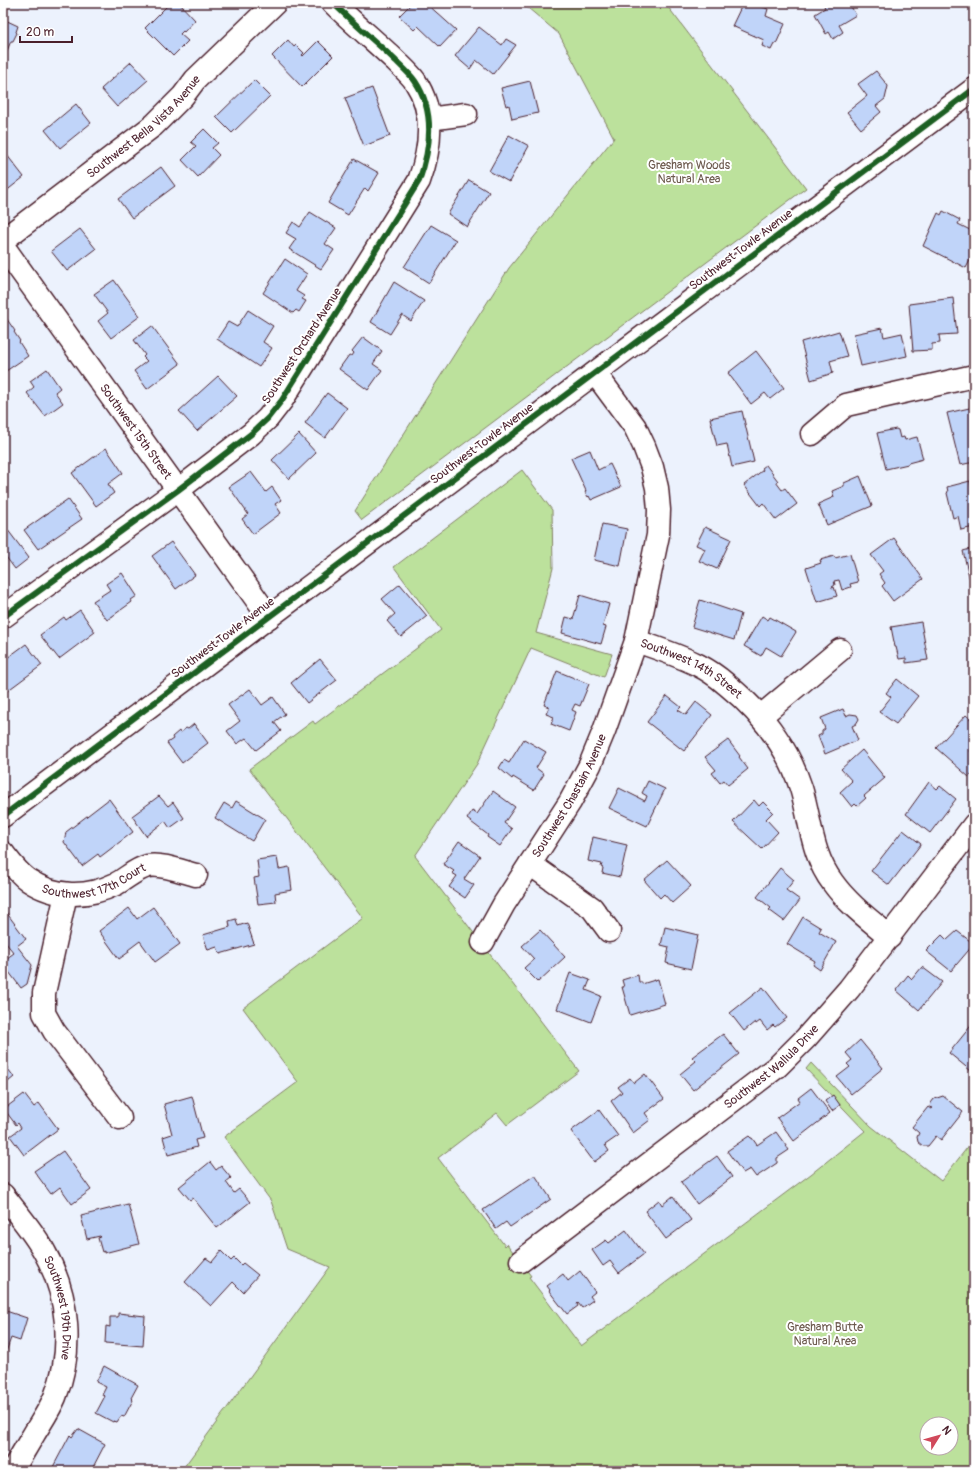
<svg xmlns="http://www.w3.org/2000/svg" width="977" height="1474" font-family="Pangolin,sans-serif">
<style>
.green{fill:#bce19c;stroke:#838064;fill-rule:evenodd}
.building{fill:#c0d4f9;stroke:#4a1f2b}
.lines{fill:none;stroke-linecap:round;stroke-linejoin:round}
.minor-casing{stroke:#4a1f2b;stroke-width:25}
.major-casing{stroke:#4a1f2b;stroke-width:25}
.minor{stroke:#fff;stroke-width:22}
.major{stroke:#fff;stroke-width:22}
.cycleway-casing{stroke:#fff;stroke-width:8}
.cycleway{stroke:#1b5e20;stroke-width:6}
.labels{text-anchor:middle;dominant-baseline:central;stroke-width:4;stroke-linejoin:round;paint-order:stroke}
.street-label{font-size:12px;fill:#4a1f2b;stroke:#fff}
.park-label{font-size:12px;fill:#6c594d;stroke:#fff}
</style>
<rect width="100%" height="100%" fill="#ecf2fd"/>
<filter id="ink" filterUnits="userSpaceOnUse"><feTurbulence type="fractalNoise" baseFrequency=".025" numOctaves="2"/><feDisplacementMap in="SourceGraphic" scale="8" xChannelSelector="R" yChannelSelector="G"/><feConvolveMatrix kernelMatrix="1 2 1 2 8 2 1 2 1" color-interpolation-filters="sRGB"/></filter>
<g filter="url(#ink)">
<g class="green">
<polygon points="522,3 665,3 806,188 362,520 355,511 509,268 614,138 559,34"/>
<path d="M 522,470 L 552,510 L 553,568 L 536,633 L 612,654 L 604,677 L 531,648 L 477,764 L 415,856 L 579,1071 L 507,1125 L 497,1113 L 438,1158 L 505,1246 L 507,1244 L 531,1276 L 529,1277 L 581,1346 L 811,1174 L 865,1131 L 806,1069 L 811,1063 L 871,1126 L 941,1181 L 974,1139 L 974,1471 L 181,1471 L 330,1267 L 287,1249 L 271,1201 L 224,1137 L 298,1082 L 243,1008 L 363,918 L 249,769 L 313,721 L 315,724 L 441,630 L 394,567 ZM 927,1424 L 951,1424 L 951,1448 L 927,1448 Z"/>
</g>
<g class="building">
<polygon points="170,3 179,3 195,20 184,32 183,31 180,34 188,41 173,56 145,28"/>
<polygon points="412,3 426,3 456,30 440,47 418,26 414,30 399,16"/>
<polygon points="743,3 752,3 768,9 766,16 785,24 776,44 774,44 771,50 762,46 764,40 732,26"/>
<polygon points="823,3 849,3 856,15 839,25 843,32 833,39 829,32 826,34 815,14 825,8"/>
<polygon points="3,19 18,26 16,32 17,33 13,41 11,41 4,58"/>
<polygon points="479,27 502,45 506,39 516,45 493,74 476,60 470,69 455,56"/>
<polygon points="288,40 294,47 296,45 304,53 302,55 303,56 318,41 333,56 302,87 272,56"/>
<polygon points="131,62 148,80 117,107 101,89"/>
<polygon points="876,71 888,86 885,99 876,106 881,112 861,129 847,112 867,96 858,84"/>
<polygon points="254,80 270,96 232,133 216,117"/>
<polygon points="530,81 538,113 512,119 509,105 506,106 501,88"/>
<polygon points="372,88 390,136 364,146 345,98"/>
<polygon points="76,104 91,123 60,148 45,130"/>
<polygon points="204,129 218,143 212,148 219,155 198,177 182,160 196,146 191,142"/>
<polygon points="509,135 529,146 509,182 489,171"/>
<polygon points="3,150 24,177 5,192 3,190"/>
<polygon points="354,159 379,173 368,191 365,188 348,215 328,203"/>
<polygon points="161,167 175,186 132,218 118,199"/>
<polygon points="469,180 489,192 467,227 448,214"/>
<polygon points="943,211 960,220 958,224 974,232 974,253 966,268 923,246 938,213 941,215"/>
<polygon points="310,212 336,228 325,244 334,250 321,269 289,249 296,239 286,233 293,222 300,227"/>
<polygon points="431,225 456,240 429,283 404,267"/>
<polygon points="80,229 96,249 67,271 51,251"/>
<polygon points="285,259 307,274 296,291 304,296 302,299 306,301 299,312 296,310 293,313 263,293"/>
<polygon points="114,280 140,316 111,338 98,321 108,313 94,294"/>
<polygon points="394,282 424,301 411,321 402,315 390,334 371,322"/>
<polygon points="953,298 957,334 939,335 940,343 932,344 932,350 913,351 909,304"/>
<polygon points="248,310 273,326 263,342 272,348 259,367 217,339 228,322 237,327"/>
<polygon points="4,315 15,331 14,332 20,341 19,342 28,356 6,371 3,366"/>
<polygon points="152,326 180,364 147,389 134,371 147,361 143,357 145,355 134,340"/>
<polygon points="882,328 884,337 902,333 907,356 861,366 854,334"/>
<polygon points="839,331 847,356 830,361 833,373 811,380 801,342"/>
<polygon points="363,337 382,351 373,364 382,370 368,390 339,369 349,355 352,356 354,353 352,351"/>
<polygon points="756,351 784,388 770,399 765,393 751,404 728,373"/>
<polygon points="47,369 60,388 55,392 63,403 45,416 27,393 34,387 30,381"/>
<polygon points="218,376 237,396 197,431 179,411"/>
<polygon points="327,393 347,408 325,438 305,423"/>
<polygon points="974,407 974,462 960,465 947,413"/>
<polygon points="742,411 754,462 732,467 727,444 717,446 710,418"/>
<polygon points="896,429 898,430 900,438 904,437 905,440 917,437 923,459 908,463 908,464 886,469 877,433"/>
<polygon points="299,434 316,453 289,479 272,460"/>
<polygon points="106,448 123,473 108,484 114,493 96,506 72,473"/>
<polygon points="590,450 598,470 610,464 621,487 591,500 589,496 588,497 585,492 586,491 571,458"/>
<polygon points="766,465 778,481 776,482 782,490 785,488 797,504 776,520 763,503 760,506 744,485 763,470 762,468"/>
<polygon points="251,472 266,492 272,487 281,500 275,504 281,513 253,534 242,519 248,514 229,487"/>
<polygon points="860,476 872,506 827,525 818,504 834,497 832,491 844,486 844,483"/>
<polygon points="970,481 972,489 974,488 974,527 961,530 958,516 953,518 947,493 948,492 947,487"/>
<polygon points="68,499 82,519 38,549 24,530"/>
<polygon points="602,524 627,529 620,566 594,560"/>
<polygon points="705,527 731,539 717,569 699,561 705,549 696,545"/>
<polygon points="7,529 29,558 15,569 6,557 3,559 3,533"/>
<polygon points="894,538 923,579 893,601 882,586 885,583 879,574 883,571 871,555"/>
<polygon points="171,542 195,575 176,589 152,556"/>
<polygon points="974,548 974,597 963,551"/>
<polygon points="850,554 858,582 850,584 851,587 842,590 839,580 834,581 835,585 832,587 832,588 834,587 837,596 817,602 806,568 821,563 820,560 834,556 835,558"/>
<polygon points="122,573 137,596 131,600 132,602 107,620 93,601 110,590 106,584"/>
<polygon points="400,584 427,616 401,637 387,621 395,614 382,599"/>
<polygon points="580,595 609,604 603,626 606,627 601,644 562,633 566,617 573,619"/>
<polygon points="700,600 741,614 734,640 692,627"/>
<polygon points="80,610 95,632 59,659 40,635 64,617 66,620"/>
<polygon points="762,616 768,620 770,617 796,632 781,656 766,647 761,656 744,646"/>
<polygon points="921,622 928,660 906,663 906,658 899,659 896,647 895,647 891,627"/>
<polygon points="26,644 42,665 3,694 3,661"/>
<polygon points="320,659 337,680 307,703 291,683"/>
<polygon points="557,671 589,684 580,706 575,704 572,710 576,712 569,731 551,724 554,717 546,714 549,707 544,705"/>
<polygon points="897,679 918,696 896,724 879,712 891,697 886,693"/>
<polygon points="250,689 262,705 273,697 285,714 274,722 281,731 256,750 246,738 237,744 227,731 240,721 228,705"/>
<polygon points="667,696 681,707 678,710 686,715 696,702 712,715 684,751 647,722"/>
<polygon points="843,709 846,716 850,714 857,715 859,719 856,724 852,726 858,740 825,754 818,736 822,734 822,731 825,729 821,718"/>
<polygon points="966,715 974,722 974,746 970,751 974,755 974,771 969,777 936,748"/>
<polygon points="194,724 208,743 182,763 167,743 173,739 172,737 179,731 180,733 186,728 188,729"/>
<polygon points="524,739 546,752 536,768 544,774 534,790 513,777 512,779 499,768 504,760 509,763"/>
<polygon points="728,740 740,756 739,757 748,769 728,785 724,780 720,783 712,773 716,770 705,757"/>
<polygon points="862,750 885,778 864,796 866,798 857,806 855,804 852,807 840,792 852,781 841,769"/>
<polygon points="648,781 665,789 647,826 609,808 619,788 645,801 647,796 642,793"/>
<polygon points="929,782 937,789 940,786 956,799 930,833 906,814"/>
<polygon points="493,791 515,807 504,823 512,829 500,846 487,837 488,835 467,819 472,811 477,814"/>
<polygon points="159,796 168,806 173,802 184,818 170,828 165,821 146,836 132,816"/>
<polygon points="109,799 133,832 100,857 98,854 82,866 64,842 66,832"/>
<polygon points="754,800 759,806 763,802 773,812 766,819 778,832 762,849 733,822"/>
<polygon points="236,801 265,819 252,841 215,818 224,803 232,808"/>
<polygon points="903,830 921,844 889,885 871,871"/>
<polygon points="593,837 627,845 620,877 602,873 603,868 601,867 602,864 588,861"/>
<polygon points="459,841 480,856 464,879 474,885 465,898 449,887 457,876 452,873 454,871 443,864"/>
<polygon points="277,857 279,869 289,867 292,890 275,893 276,902 258,904 254,878 259,877 257,860"/>
<polygon points="667,860 691,886 672,903 664,894 660,898 644,880"/>
<polygon points="780,868 794,880 786,890 800,900 784,921 769,910 771,908 757,897"/>
<polygon points="153,907 180,944 155,962 140,941 128,950 129,952 119,959 99,931 129,908 137,919"/>
<polygon points="3,908 26,939 17,946 32,965 27,984 21,988 3,964 3,961 14,953 5,942 3,943"/>
<polygon points="803,917 821,928 819,932 836,942 820,970 813,965 815,961 787,944"/>
<polygon points="236,919 238,926 247,923 254,944 220,954 217,947 208,950 203,935 230,927 229,921"/>
<polygon points="665,927 698,935 691,969 666,963 669,947 661,945"/>
<polygon points="540,930 565,957 538,982 524,968 534,959 522,946"/>
<polygon points="957,931 974,944 951,971 926,951 942,935 947,940"/>
<polygon points="922,967 942,982 919,1010 896,990 908,975 912,979"/>
<polygon points="570,973 590,980 586,990 601,996 591,1022 557,1009"/>
<polygon points="638,975 639,982 642,982 642,984 658,979 665,1004 630,1015 622,987 624,987 622,980"/>
<polygon points="763,987 787,1018 775,1027 773,1025 767,1030 760,1021 756,1024 755,1022 744,1031 730,1013"/>
<polygon points="974,1022 974,1067 971,1071 949,1053"/>
<polygon points="723,1034 739,1054 693,1090 680,1074 696,1061 692,1057"/>
<polygon points="860,1040 883,1068 851,1094 837,1077 850,1067 847,1064 852,1060 846,1053"/>
<polygon points="3,1062 14,1077 3,1086"/>
<polygon points="645,1074 664,1099 645,1113 650,1120 633,1133 611,1101 622,1092 618,1087 630,1078 634,1083"/>
<polygon points="811,1088 830,1113 794,1141 777,1118 800,1101 798,1098"/>
<polygon points="24,1094 34,1107 39,1103 58,1129 24,1155 10,1136 21,1128 18,1123 16,1125 4,1109"/>
<polygon points="833,1095 840,1105 832,1111 825,1101"/>
<polygon points="192,1096 203,1138 195,1140 197,1147 168,1155 163,1137 172,1134 164,1104"/>
<polygon points="943,1096 963,1112 941,1140 936,1136 928,1146 923,1146 918,1142 917,1137 919,1133 912,1127 928,1107 931,1109 933,1108 930,1107 931,1103 934,1099"/>
<polygon points="599,1110 618,1136 605,1145 609,1151 594,1162 571,1131"/>
<polygon points="776,1132 789,1150 777,1158 777,1163 756,1177 750,1169 743,1173 727,1151 749,1136 751,1138 752,1138 757,1145"/>
<polygon points="63,1151 91,1190 72,1204 60,1187 51,1194 34,1171"/>
<polygon points="717,1156 732,1177 697,1204 681,1182"/>
<polygon points="210,1162 216,1170 221,1166 231,1178 226,1182 234,1193 239,1189 250,1202 217,1228 193,1198 190,1200 179,1187"/>
<polygon points="535,1175 551,1199 510,1227 506,1222 496,1229 483,1210"/>
<polygon points="673,1196 691,1220 666,1239 645,1211 659,1200 662,1205"/>
<polygon points="128,1204 139,1244 104,1253 104,1251 102,1252 98,1238 101,1237 100,1236 87,1239 81,1216"/>
<polygon points="626,1230 644,1254 619,1273 610,1261 603,1266 592,1250 606,1240 609,1243"/>
<polygon points="221,1251 231,1261 234,1258 241,1265 243,1263 258,1275 243,1292 233,1282 211,1306 185,1282 206,1258 212,1262"/>
<polygon points="580,1271 595,1292 590,1296 593,1300 582,1308 578,1303 577,1304 578,1306 567,1314 549,1291 550,1290 547,1286 563,1274 568,1281"/>
<polygon points="3,1310 27,1318 20,1341 11,1338 6,1352 3,1351"/>
<polygon points="118,1313 145,1316 143,1346 105,1343 106,1326 110,1327 110,1317 118,1317"/>
<polygon points="104,1366 138,1385 131,1398 133,1400 124,1417 121,1416 117,1422 114,1421 113,1422 96,1413 105,1396 102,1395 106,1387 96,1382"/>
<polygon points="78,1429 105,1444 91,1471 61,1471 53,1467 70,1435 72,1437"/>
</g>
<g class="lines">
<defs>
<g id="minor">
<polyline points="429,119 466,114"/>
<path id="s1" d="M 3,240 L 154,125 L 183,96 L 195,80 L 275,3"/>
<path id="s2" d="M 3,246 L 269,617"/>
<polyline points="812,434 846,405 974,376"/>
<path d="M 3,617 L 178,490 L 251,434 L 268,418 L 282,400 L 419,181 C 431,148 435,111 415,81 C 410,74 402,67 396,61 C 375,41 353,23 333,3"/>
<path id="s3" d="M 636,641 C 657,648 678,655 698,665 C 708,670 718,677 726,684 C 761,712 787,745 801,788 C 811,821 811,854 833,883 C 848,904 870,920 890,937"/>
<polyline points="761,716 840,650"/>
<path id="s4" d="M 3,853 C 10,862 18,873 28,880 C 55,898 87,898 116,884 C 127,878 136,869 148,866 C 160,863 184,872 196,875"/>
<polyline points="530,864 592,908 609,931"/>
<polyline points="66,894 44,993 44,1013 54,1031 120,1118"/>
<path id="s5" d="M 483,942 L 504,904 L 570,802 L 590,765 L 604,731 L 636,641 L 658,535 L 659,510 L 657,488 L 652,467 L 644,446 L 635,427 L 595,373"/>
<path id="s6" d="M 3,1195 C 17,1213 33,1231 44,1251 C 69,1295 74,1350 55,1397 C 49,1411 41,1422 34,1434 C 27,1446 19,1459 12,1471"/>
<path id="s7" d="M 521,1261 L 778,1066 L 806,1038 L 849,989 L 974,825"/>
</g>
<polyline id="major" points="3,816 974,89"/>
</defs>
<use href="#minor" class="minor-casing"/>
<use href="#major" class="major-casing"/>
<use href="#minor" class="minor"/>
<use href="#major" class="major"/>
<defs>
<g id="cycleway">
<path d="M 3,617 L 178,490 L 251,434 L 268,418 L 282,400 L 419,181 C 431,148 435,111 415,81 C 410,74 402,67 396,61 C 375,41 353,23 333,3"/>
<polyline points="3,816 974,89"/>
</g>
</defs>
<use href="#cycleway" class="cycleway-casing"/>
<use href="#cycleway" class="cycleway"/>
</g>
</g>
<g class="labels">
<g class="street-label">
<text stroke="none"><textPath href="#s1" startOffset="181">Southwest Bella Vista Avenue</textPath></text>
<text transform="translate(741 250) rotate(-37)">Southwest Towle Avenue</text>
<text transform="translate(302 346) rotate(-57)">Southwest Orchard Avenue</text>
<text stroke="none"><textPath href="#s2" startOffset="228">Southwest 15th Street</textPath></text>
<text transform="translate(482 444) rotate(-37)">Southwest Towle Avenue</text>
<text transform="translate(223 638) rotate(-37)">Southwest Towle Avenue</text>
<text stroke="none"><textPath href="#s3" startOffset="62">Southwest 14th Street</textPath></text>
<text stroke="none"><textPath href="#s5" startOffset="170">Southwest Chastain Avenue</textPath></text>
<text stroke="none"><textPath href="#s4" startOffset="108">Southwest 17th Court</textPath></text>
<text stroke="none"><textPath href="#s7" startOffset="317">Southwest Wallula Drive</textPath></text>
<text stroke="none"><textPath href="#s6" startOffset="129">Southwest 19th Drive</textPath></text>
</g>
<g class="park-label">
<text x="689" y="165">Gresham Woods<tspan x="689" dy="14">Natural Area</tspan></text>
<text x="825" y="1327">Gresham Butte<tspan x="825" dy="14">Natural Area</tspan></text>
</g>
</g>
<rect width="977" height="1474" fill="none" stroke="#fff" stroke-width="16"/>
<rect x="8" y="8" width="961" height="1458" fill="none" stroke="#4a1f2b" stroke-width="1.5" filter="url(#ink)"/>
<g transform="translate(939 1436) rotate(53)"><circle r="19" fill="#ffffff" stroke="#b7a5aa"/>
<path d="M0-3L7 15L0 10L-7 15Z" fill="#d1495b"/>
<text y="-6" font-size="11" font-weight="bold" text-anchor="middle" fill="#4a1f2b">N</text>
</g>
<path d="M20 36v6h52v-6" fill="none" stroke="#4a1f2b" stroke-width="2"/>
<text x="26" y="36" font-size="12" fill="#4a1f2b" stroke="#ffffff" stroke-width="3" paint-order="stroke">20 m</text>
</svg>
